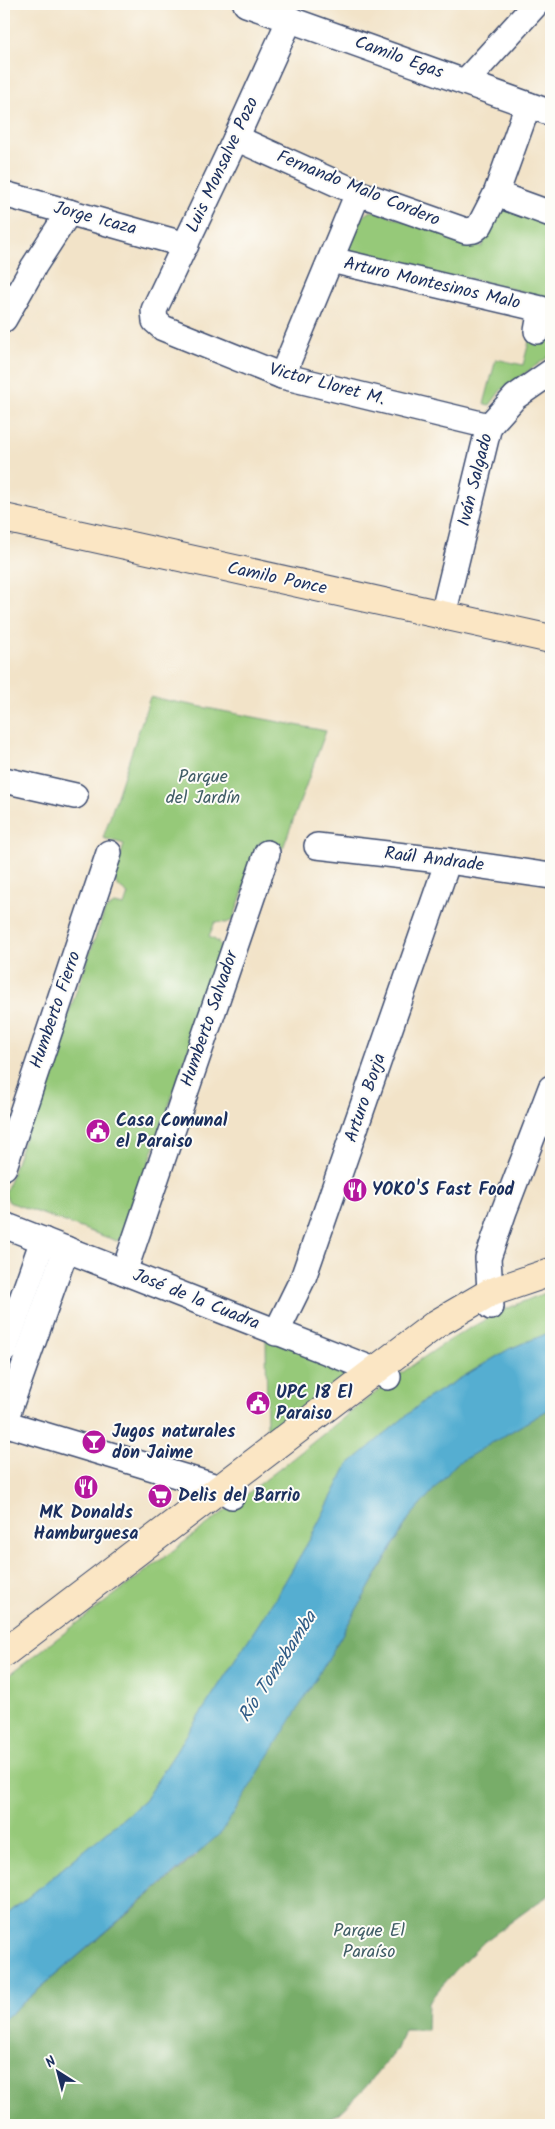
<svg xmlns="http://www.w3.org/2000/svg" width="555" height="2129" font-family="Kalam,sans-serif">
<style>
.green{fill:#96c979;stroke:#587c6c}
.forest{fill:#78ad69;stroke:#4a6e64}
.water{fill:#54aed1;stroke:#386e98}
.lines{fill:none;stroke-linecap:round;stroke-linejoin:round}
.street-casing{stroke:#3b4a6e;stroke-width:28}
.secondary-casing{stroke:#3b4a6e;stroke-width:30}
.street{stroke:#fff;stroke-width:25}
.secondary{stroke:#fbe6c4;stroke-width:28}
.labels{text-anchor:middle;dominant-baseline:central;stroke-width:4;stroke-linejoin:round;paint-order:stroke}
.street-label{font-size:18px;fill:#1b2f5e;stroke:#fdfcf7}
.park-label{font-size:18px;fill:#405d66;stroke:#fdfcf7}
.poi-label{font-size:18px;font-weight:bold;fill:#1b2f5e;stroke:#fdfcf7;text-anchor:start}
.water-label{font-size:19px;font-style:italic;fill:#2f5b86;stroke:#fdfcf7}
</style>
<rect width="100%" height="100%" fill="#fdfcf7"/>
<filter id="ink" filterUnits="userSpaceOnUse"><feTurbulence type="fractalNoise" baseFrequency=".02" numOctaves="2"/><feDisplacementMap in="SourceGraphic" scale="10" xChannelSelector="R" yChannelSelector="G"/><feConvolveMatrix kernelMatrix="1 2 1 2 8 2 1 2 1" color-interpolation-filters="sRGB"/></filter>
<filter id="wash" filterUnits="userSpaceOnUse"><feTurbulence type="fractalNoise" baseFrequency=".0096" numOctaves="4" result="noise"/><feDisplacementMap in="SourceGraphic" scale="20" xChannelSelector="R" yChannelSelector="G"/><feGaussianBlur stdDeviation="1.12" result="paint"/><feColorMatrix in="noise" values="0 0 0 0 0 0 0 0 0 0 0 0 0 0 0 0 0 1.4 0 .05"/><feComposite in="paint" operator="in"/></filter>
<g filter="url(#wash)">
<rect width="100%" height="100%" fill="#f2e3c8"/>
<g class="green">
<path d="M 498,206 L 551,224 L 551,355 L 501,390 L 490,405 L 484,404 L 496,359 L 523,365 L 531,334 L 539,335 L 549,298 L 454,275 L 448,286 L 342,259 C 348,244 356,211 375,211 L 482,247 Z"/>
<polygon points="150,697 326,731 283,848 260,842 233,920 226,923 215,922 209,936 218,942 223,949 124,1235 117,1241 9,1202 5,1194 105,910 114,904 124,906 128,894 119,887 114,880 124,844 103,838"/>
<path d="M 551,1291 L 551,1332 L 509,1349 L 426,1399 L 348,1465 L 310,1539 L 276,1597 L 144,1801 L 4,1917 L 4,1679 C 95,1609 187,1541 278,1470 C 363,1404 447,1326 551,1291 Z"/>
<polygon points="266,1332 347,1366 349,1376 340,1385 267,1434"/>
</g>
<polygon class="forest" points="551,1408 551,1894 537,1903 485,1941 455,1971 428,2002 427,2030 404,2030 397,2049 364,2089 338,2114 312,2125 4,2125 4,2019 197,1855 324,1666 409,1518 456,1464"/>
<polygon class="water" points="551,1332 551,1408 456,1464 409,1518 324,1666 222,1832 4,2019 4,1917 144,1801 276,1597 310,1539 348,1465 426,1399 509,1349"/>
</g>
<g filter="url(#ink)">
<g class="lines">
<defs>
<g id="street">
<polyline points="246,4 551,113"/>
<polyline points="290,19 236,138 154,310 155,321 163,328 282,376 489,426"/>
<polyline points="465,82 536,4"/>
<polyline points="236,138 358,193 466,231 474,230 480,225 496,194 528,105"/>
<polyline points="4,194 186,245"/>
<polyline points="496,194 551,214"/>
<polyline points="331,260 541,309 537,331"/>
<polyline points="4,319 34,266 69,212"/>
<polyline points="282,376 358,193"/>
<polyline points="443,615 489,426 515,397 551,372"/>
<polyline points="4,780 75,796"/>
<polyline points="317,846 448,861 551,876"/>
<polyline points="4,1167 109,853"/>
<polyline points="4,1225 374,1370 388,1377"/>
<polyline points="124,1272 267,853"/>
<polyline points="491,1307 488,1258 504,1211 551,1088"/>
<polyline points="276,1333 303,1278 448,861"/>
<polyline points="4,1350 43,1240"/>
<polyline points="4,1423 220,1488 232,1496"/>
<polyline points="4,1423 66,1249"/>
</g>
<g id="secondary">
<polyline points="4,518 551,639"/>
<polyline points="4,1653 436,1324 489,1293 551,1272"/>
</g>
</defs>
<use href="#street" class="street-casing"/>
<use href="#secondary" class="secondary-casing"/>
<use href="#street" class="street"/>
<use href="#secondary" class="secondary"/>
</g>
</g>
<defs>
<symbol id="civic-disc" viewBox="-11 -11 22 22"><circle r="9.5" fill="#b5179e" stroke="#fdfcf7"/><path d="M-.6-6.5H3V-4.5H.6V-3L4-1V1h2V6H-6V1h2V-1L-.6-3ZM-1.2 2.5V6h2.4V2.5Z" fill="#fff"/></symbol>
<symbol id="restaurant-disc" viewBox="-11 -11 22 22"><circle r="9.5" fill="#b5179e" stroke="#fdfcf7"/><path d="M-5-6h1v4h1v-4h1v4h1v-4h1v5L-1.5 .5V6h-2V.5L-5-1ZM5-6V6H3V1.5H1.5Q1.5-4 5-6Z" fill="#fff"/></symbol>
<symbol id="bar-disc" viewBox="-11 -11 22 22"><circle r="9.5" fill="#b5179e" stroke="#fdfcf7"/><path d="M-6-5H6L.8 .8V4.5H3.5V6h-7V4.5H-.8V.8Z" fill="#fff"/></symbol>
<symbol id="supermarket-disc" viewBox="-11 -11 22 22"><circle r="9.5" fill="#b5179e" stroke="#fdfcf7"/><path d="M-6-5.5h2.5l.6 2H6L4.5 2H-2.5L-4.4-4H-6ZM-1.5 3.2a1.3 1.3 0 1 0 .1 0ZM3 3.2a1.3 1.3 0 1 0 .1 0Z" fill="#fff"/></symbol>
</defs>
<g fill-rule="evenodd">
<use href="#civic-disc" x="84" y="1117" width="28" height="28"/>
<use href="#restaurant-disc" x="341" y="1176" width="28" height="28"/>
<use href="#civic-disc" x="244" y="1389" width="28" height="28"/>
<use href="#bar-disc" x="80" y="1428" width="28" height="28"/>
<use href="#restaurant-disc" x="72" y="1473" width="28" height="28"/>
<use href="#supermarket-disc" x="146" y="1482" width="28" height="28"/>
</g>
<g class="labels">
<g class="street-label">
<text transform="translate(399 58) rotate(20)">Camilo Egas</text>
<text transform="translate(223 165) rotate(-65)">Luis Monsalve Pozo</text>
<text transform="translate(358 189) rotate(22)">Fernando Malo Cordero</text>
<text transform="translate(95 219) rotate(15)">Jorge Icaza</text>
<text transform="translate(432 284) rotate(13)">Arturo Montesinos Malo</text>
<text transform="translate(327 385) rotate(15)">Victor Lloret M.</text>
<text transform="translate(476 480) rotate(-76)">Iván Salgado</text>
<text transform="translate(277 579) rotate(12)">Camilo Ponce</text>
<text transform="translate(434 860) rotate(7)">Raúl Andrade</text>
<text transform="translate(56 1010) rotate(-71)">Humberto Fierro</text>
<text transform="translate(210 1019) rotate(-71)">Humberto Salvador</text>
<text transform="translate(366 1098) rotate(-71)">Arturo Borja</text>
<text transform="translate(196 1300) rotate(22)">José de la Cuadra</text>
</g>
<g class="park-label">
<text x="203" y="777">Parque<tspan x="203" dy="21">del Jardín</tspan></text>
<text x="369" y="1931">Parque El<tspan x="369" dy="21">Paraíso</tspan></text>
</g>
<g class="poi-label">
<text x="116" y="1121">Casa Comunal<tspan x="116" dy="21">el Paraiso</tspan></text>
<text x="372" y="1190">YOKO'S Fast Food</text>
<text x="276" y="1393">UPC 18 El<tspan x="276" dy="21">Paraiso</tspan></text>
<text x="112" y="1432">Jugos naturales<tspan x="112" dy="21">don Jaime</tspan></text>
<text x="178" y="1496">Delis del Barrio</text>
<text x="86" y="1513" text-anchor="middle">MK Donalds<tspan x="86" dy="21">Hamburguesa</tspan></text>
</g>
<g class="water-label">
<text transform="translate(278 1667) rotate(-57)">Río Tomebamba</text>
</g>
</g>
<rect width="555" height="2129" fill="none" stroke="#fdfcf7" stroke-width="20"/>
<g transform="translate(58 2072) rotate(324)" stroke="#fdfcf7" stroke-width="4" paint-order="stroke">
<path d="M0-4L9 19L0 12L-9 19Z" fill="#1b2f5e"/>
<text y="-8" font-size="14" font-weight="bold" text-anchor="middle" fill="#1b2f5e">N</text>
</g>
</svg>
